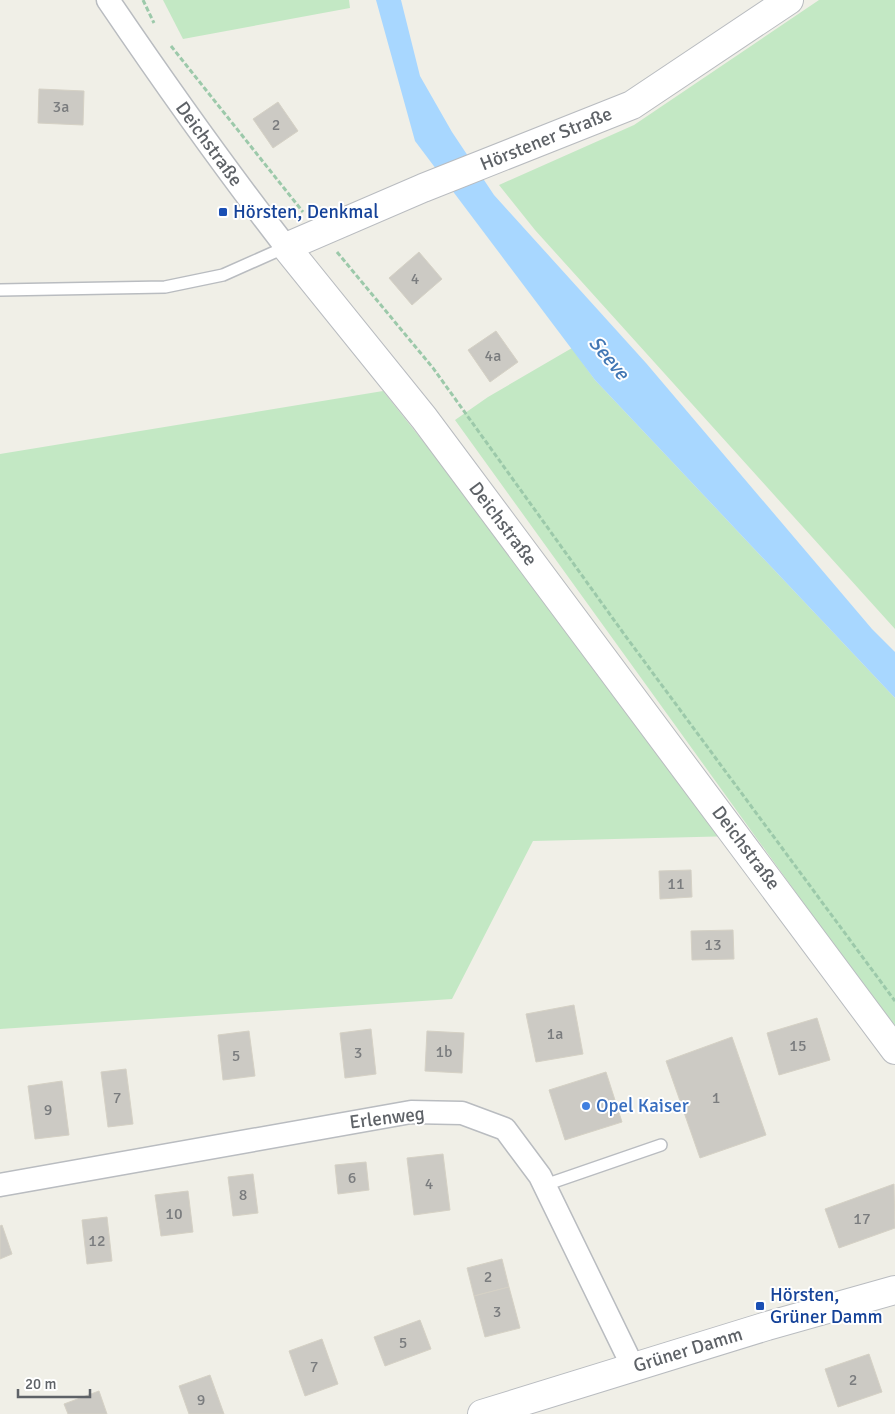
<svg xmlns="http://www.w3.org/2000/svg" width="895" height="1414" font-family="Signika,sans-serif">
<style>
.green{fill:#c3e8c4}
.water{fill:#a8d7ff}
.building{fill:#cccac4;stroke:#d5d1c5}
.lines{fill:none;stroke-linecap:round;stroke-linejoin:round}
.service-casing{stroke:#b9bcc0;stroke-width:14}
.minor-casing{stroke:#b9bcc0;stroke-width:25}
.tertiary-casing{stroke:#b9bcc0;stroke-width:30}
.path{stroke:#9cc9aa;stroke-width:3;stroke-dasharray:5 2.5;stroke-linecap:butt}
.service{stroke:#fff;stroke-width:11}
.minor{stroke:#fff;stroke-width:22}
.tertiary{stroke:#fff;stroke-width:28}
.transit-dot{fill:#1a4fb4;stroke:#fff;stroke-width:2}
.shop-dot{fill:#3f7fe0;stroke:#fff;stroke-width:2}
.labels{text-anchor:middle;dominant-baseline:central;stroke-width:4;stroke-linejoin:round;paint-order:stroke}
.number-label{font-size:16px;fill:#7a7c7e}
.street-label{font-size:19px;fill:#5e6267;stroke:#fff}
.transit-label{font-size:19px;fill:#164399;stroke:#fff;text-anchor:start}
.shop-label{font-size:19px;fill:#366cbe;stroke:#fff;text-anchor:start}
.water-label{font-size:20px;font-style:italic;fill:#4277b4;stroke:#fff}
</style>
<rect width="100%" height="100%" fill="#f0efe7"/>
<g class="green">
<polygon points="163,0 349,0 350,8 183,39"/>
<polygon points="819,0 895,0 895,629 535,230 499,185 634,125"/>
<polygon points="572,348 595,380 895,698 895,1030 455,420 488,397"/>
<polygon points="383,391 737,836 533,841 452,999 0,1029 0,454"/>
</g>
<polygon class="water" points="376,0 401,0 420,76 452,132 494,195 646,363 872,629 895,652 895,698 595,380 415,141"/>
<g class="building">
<polygon points="39,89 84,91 83,125 38,123"/>
<polygon points="278,102 298,131 273,148 253,119"/>
<polygon points="419,252 442,279 412,305 389,278"/>
<polygon points="496,331 518,362 490,382 468,350"/>
<polygon points="691,870 692,897 660,899 659,871"/>
<polygon points="733,930 734,959 692,960 691,931"/>
<polygon points="574,1005 583,1054 536,1062 526,1014"/>
<polygon points="817,1018 830,1060 779,1075 767,1033"/>
<polygon points="371,1029 376,1074 345,1078 340,1033"/>
<polygon points="249,1031 255,1076 223,1080 218,1035"/>
<polygon points="427,1031 464,1033 462,1073 425,1071"/>
<polygon points="732,1037 766,1135 700,1158 666,1061"/>
<polygon points="126,1069 133,1124 108,1127 101,1072"/>
<polygon points="606,1072 622,1122 565,1140 549,1090"/>
<polygon points="62,1081 69,1135 35,1139 28,1086"/>
<polygon points="443,1154 450,1210 414,1215 407,1158"/>
<polygon points="366,1162 369,1190 338,1194 335,1165"/>
<polygon points="253,1174 258,1213 233,1216 228,1177"/>
<polygon points="894,1184 895,1228 839,1248 825,1209"/>
<polygon points="188,1191 193,1232 161,1236 155,1195"/>
<polygon points="107,1217 112,1261 87,1264 82,1220"/>
<polygon points="2,1225 12,1254 0,1259 0,1226"/>
<polygon points="502,1259 509,1287 474,1296 467,1268"/>
<polygon points="509,1287 520,1328 485,1337 474,1296"/>
<polygon points="420,1320 431,1349 385,1366 374,1337"/>
<polygon points="322,1339 338,1384 305,1396 289,1351"/>
<polygon points="869,1354 882,1392 838,1407 825,1369"/>
<polygon points="210,1375 224,1414 189,1414 179,1386"/>
<polygon points="99,1391 107,1414 68,1414 64,1404"/>
</g>
<g class="lines">
<defs>
<g id="service">
<polyline points="0,290 165,287 223,275 286,247"/>
<polyline points="545,1185 661,1145"/>
</g>
<g id="minor">
<path d="M 108,0 C 165,84 224,167 286,247"/>
<polyline points="0,1185 411,1112 462,1113 505,1129 540,1176 633,1367"/>
</g>
<g id="tertiary">
<polyline points="789,0 632,105 423,188 286,247 424,418 895,1050"/>
<polyline points="482,1414 767,1326 895,1290"/>
</g>
</defs>
<use href="#service" class="service-casing"/>
<use href="#minor" class="minor-casing"/>
<use href="#tertiary" class="tertiary-casing"/>
<g class="path">
<polyline points="143,0 154,23"/>
<polyline points="171,46 303,212"/>
<polyline points="337,252 433,368 624,634 895,1001"/>
</g>
<use href="#service" class="service"/>
<use href="#minor" class="minor"/>
<use href="#tertiary" class="tertiary"/>
</g>
<g class="transit-dot">
<rect x="218" y="207" width="10" height="10" rx="2.5"/>
<rect x="755" y="1301" width="10" height="10" rx="2.5"/>
</g>
<circle class="shop-dot" cx="586" cy="1106" r="5"/>
<g class="labels">
<g class="number-label">
<text x="61" y="107">3a</text>
<text x="276" y="125">2</text>
<text x="415" y="279">4</text>
<text x="493" y="356">4a</text>
<text x="676" y="884">11</text>
<text x="713" y="945">13</text>
<text x="555" y="1034">1a</text>
<text x="798" y="1046">15</text>
<text x="444" y="1052">1b</text>
<text x="358" y="1053">3</text>
<text x="236" y="1056">5</text>
<text x="117" y="1098">7</text>
<text x="716" y="1098">1</text>
<text x="48" y="1110">9</text>
<text x="352" y="1178">6</text>
<text x="429" y="1184">4</text>
<text x="243" y="1195">8</text>
<text x="174" y="1214">10</text>
<text x="862" y="1219">17</text>
<text x="97" y="1241">12</text>
<text x="488" y="1277">2</text>
<text x="497" y="1312">3</text>
<text x="403" y="1343">5</text>
<text x="314" y="1367">7</text>
<text x="853" y="1380">2</text>
<text x="201" y="1400">9</text>
</g>
<g class="street-label">
<text transform="translate(546 139) rotate(-22)">Hörstener Straße</text>
<text transform="translate(209 144) rotate(54)">Deichstraße</text>
<text transform="translate(503 524) rotate(53)">Deichstraße</text>
<text transform="translate(746 848) rotate(53)">Deichstraße</text>
<text transform="translate(387 1118) rotate(-7)">Erlenweg</text>
<text transform="translate(688 1350) rotate(-17)">Grüner Damm</text>
</g>
<g class="transit-label">
<text x="233" y="212">Hörsten, Denkmal</text>
<text x="770" y="1295">Hörsten,<tspan x="770" dy="22">Grüner Damm</tspan></text>
</g>
<g class="shop-label">
<text x="596" y="1106">Opel Kaiser</text>
</g>
<g class="water-label">
<text transform="translate(609 358) rotate(50)">Seeve</text>
</g>
</g>
<path d="M18 1389v8h72v-8" fill="none" stroke="#5e6267" stroke-width="2.5"/>
<text x="25" y="1389" font-size="15" fill="#5e6267" stroke="#ffffff" stroke-width="4" paint-order="stroke">20 m</text>
</svg>
